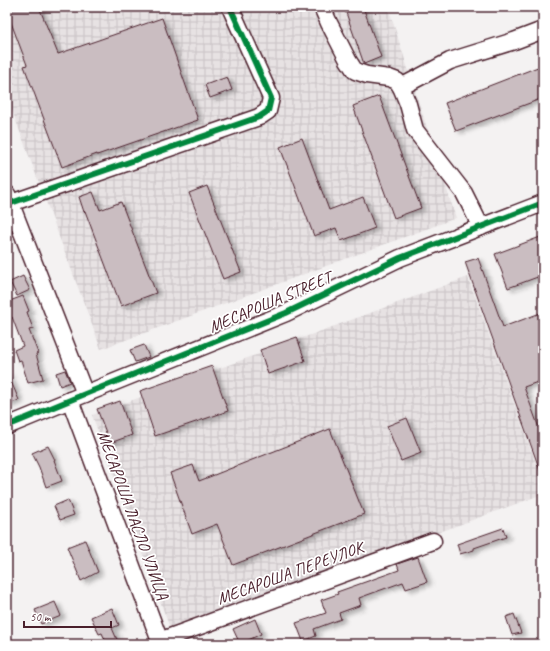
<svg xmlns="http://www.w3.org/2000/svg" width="550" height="651" font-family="Caveat,sans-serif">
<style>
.industrial{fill:url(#industrial-grid)}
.building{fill:#cabdc1;stroke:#4a1f2b;filter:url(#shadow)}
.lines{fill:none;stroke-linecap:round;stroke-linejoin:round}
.minor-casing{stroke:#4a1f2b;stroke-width:19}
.minor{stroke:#fff;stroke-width:16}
.cycleway-casing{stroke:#fff;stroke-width:8}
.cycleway{stroke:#00873e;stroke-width:6}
.labels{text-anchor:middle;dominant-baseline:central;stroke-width:3.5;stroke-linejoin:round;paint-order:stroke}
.street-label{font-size:17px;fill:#4a1f2b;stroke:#fff}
</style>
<defs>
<pattern id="industrial-grid" width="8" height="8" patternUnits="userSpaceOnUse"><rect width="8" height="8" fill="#e7e2e3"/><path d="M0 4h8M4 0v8" fill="none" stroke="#c8c1c3"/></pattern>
<filter id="shadow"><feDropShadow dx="4.5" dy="2.5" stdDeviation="2" flood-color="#0004"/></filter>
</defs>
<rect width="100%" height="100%" fill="#f4f2f2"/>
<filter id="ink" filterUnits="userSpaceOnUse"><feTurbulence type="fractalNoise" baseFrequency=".025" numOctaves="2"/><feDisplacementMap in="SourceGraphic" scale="8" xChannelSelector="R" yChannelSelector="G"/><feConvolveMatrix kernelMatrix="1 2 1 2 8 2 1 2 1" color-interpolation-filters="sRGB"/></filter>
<g filter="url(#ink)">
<g class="industrial">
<polygon points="7,7 388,7 456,218 101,349 7,97"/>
<polygon points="468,277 543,483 543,494 171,631 92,415"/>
</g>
<g class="building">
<polygon points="7,7 39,7 58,54 162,18 198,120 97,155 97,154 62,167 24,66 27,65 7,12"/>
<polygon points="344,7 363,7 381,57 364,64"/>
<polygon points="543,65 543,98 456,131 445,103"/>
<polygon points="227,77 232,90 210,98 205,85"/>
<polygon points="379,96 421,208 394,218 353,106"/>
<polygon points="302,138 329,210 363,197 375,228 341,241 336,228 314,236 280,147"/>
<polygon points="207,186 241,272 223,279 189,193"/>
<polygon points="93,192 100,210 121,202 156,293 121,306 85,211 84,212 79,197"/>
<polygon points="543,236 543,275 508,288 495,254"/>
<polygon points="478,258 503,327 543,312 543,380 524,387 543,439 543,475 542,476 465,262"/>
<polygon points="23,276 30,290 17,296 10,282"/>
<polygon points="23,296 29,311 27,312 33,329 29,330 38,353 36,354 43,379 28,383 21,360 18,361 14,350 23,346 12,317 11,318 7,307 7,302"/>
<polygon points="297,337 305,361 268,374 260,350"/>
<polygon points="144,345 149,357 135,362 130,350"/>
<polygon points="212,366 228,411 155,436 140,391"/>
<polygon points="65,370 70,382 60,386 56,373"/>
<polygon points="7,372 19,400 7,405"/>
<polygon points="120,401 132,435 110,443 97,409"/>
<polygon points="407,418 421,453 401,461 387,426"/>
<polygon points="330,429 364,514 233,565 217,524 192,534 170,473 193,465 199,481"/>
<polygon points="48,446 55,460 54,460 62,481 46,487 39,467 32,453"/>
<polygon points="68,500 74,515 60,520 54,506"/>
<polygon points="503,528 506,537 474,548 474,550 460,554 457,544"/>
<polygon points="85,540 98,572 81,581 67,547"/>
<polygon points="418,557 427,582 406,589 403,582 359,598 361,605 339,613 341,619 314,629 316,636 303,641 296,623 326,613 321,600 338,594 337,592 399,570 397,564"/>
<polygon points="55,602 61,616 41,624 35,610"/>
<polygon points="112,608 119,625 112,628 119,644 107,644 102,633 99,634 91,617"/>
<polygon points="514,614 521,633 512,635 506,617"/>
<polygon points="255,619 261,634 240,644 233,629"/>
</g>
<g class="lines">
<defs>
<g id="minor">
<polyline points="322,7 329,23 348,60 355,71 367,75 389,78 397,81 401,87 408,104 415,130 464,193 481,227"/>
<polyline points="401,87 450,61 514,41 543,30"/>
<polyline points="7,194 85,394"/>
<polyline points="11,203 259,117 268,111 271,98 230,7"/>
<polyline points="70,400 161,644"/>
<polyline points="7,426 85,394 286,313 400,258 543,203"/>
<polyline points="159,641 433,541"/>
</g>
</defs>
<use href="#minor" class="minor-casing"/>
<use href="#minor" class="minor"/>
<defs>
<g id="cycleway">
<polyline points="11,203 259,117 268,111 271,98 230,7"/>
<polyline points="7,426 85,394 286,313 400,258 543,203"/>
</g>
</defs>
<use href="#cycleway" class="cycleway-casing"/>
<use href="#cycleway" class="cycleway"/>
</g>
</g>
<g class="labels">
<g class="street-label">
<text transform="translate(270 302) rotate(-23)">МЕСАРОША STREET</text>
<text transform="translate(133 515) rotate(70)">МЕСАРОША ЛАСЛО УЛИЦА</text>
<text transform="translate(290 573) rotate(-20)">МЕСАРОША ПЕРЕУЛОК</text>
</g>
</g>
<rect width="550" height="651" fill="none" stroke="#fff" stroke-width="24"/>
<rect x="12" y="12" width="526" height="627" fill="none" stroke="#4a1f2b" stroke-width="1.5" filter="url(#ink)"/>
<path d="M24 621v6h87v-6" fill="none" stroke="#4a1f2b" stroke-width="2"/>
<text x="30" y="621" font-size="12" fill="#4a1f2b" stroke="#ffffff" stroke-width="3" paint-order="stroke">50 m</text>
</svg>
